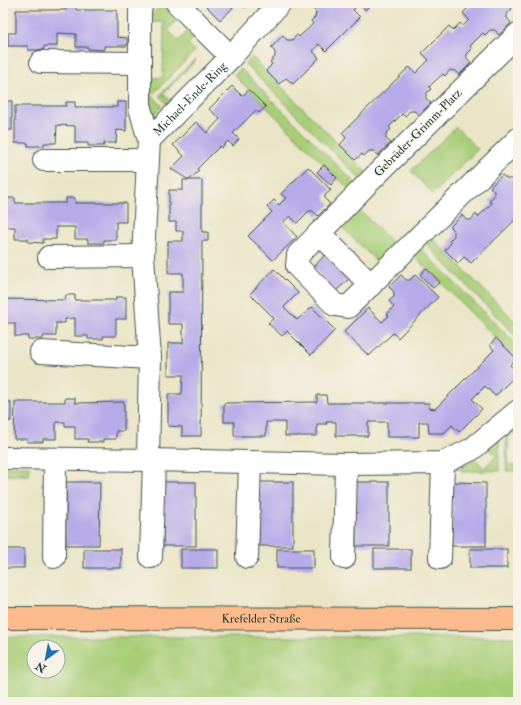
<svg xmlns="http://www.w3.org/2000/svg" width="521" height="705" font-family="'IM FELL Double Pica',serif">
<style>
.green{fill:#a8cd77;stroke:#648556;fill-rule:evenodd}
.building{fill:#b7aae9}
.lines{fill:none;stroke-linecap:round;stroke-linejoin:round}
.minor-casing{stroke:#3e564a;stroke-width:24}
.major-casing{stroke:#3e564a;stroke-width:24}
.minor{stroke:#fff;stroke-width:22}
.major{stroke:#fbbb8c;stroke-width:22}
.labels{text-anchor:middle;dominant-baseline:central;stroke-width:3;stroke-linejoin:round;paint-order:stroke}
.street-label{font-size:12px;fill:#1f3d34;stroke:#f7f3e8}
</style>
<rect width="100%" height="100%" fill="#f7f3e8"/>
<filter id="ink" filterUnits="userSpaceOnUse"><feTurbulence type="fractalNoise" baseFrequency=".025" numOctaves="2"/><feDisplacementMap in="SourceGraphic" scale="8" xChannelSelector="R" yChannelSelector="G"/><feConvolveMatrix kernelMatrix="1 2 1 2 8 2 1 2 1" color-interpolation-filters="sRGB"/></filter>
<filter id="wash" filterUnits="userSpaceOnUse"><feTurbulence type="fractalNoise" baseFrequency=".012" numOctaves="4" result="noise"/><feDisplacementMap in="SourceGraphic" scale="16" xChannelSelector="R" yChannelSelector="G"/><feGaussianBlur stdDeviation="0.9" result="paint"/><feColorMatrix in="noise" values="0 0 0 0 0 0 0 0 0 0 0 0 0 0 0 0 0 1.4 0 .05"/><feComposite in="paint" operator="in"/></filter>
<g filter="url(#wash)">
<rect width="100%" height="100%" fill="#ebe5c7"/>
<g class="green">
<polygon points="162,4 177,20 168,30 179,41 188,31 194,37 188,44 195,51 152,95 162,106 153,116 150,112 150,78 163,77 164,22 150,22 151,16"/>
<polygon points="252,57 368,174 362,181 245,64"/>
<polygon points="195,59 196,60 163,94 173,103 169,106 159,96"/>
<polygon points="241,69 357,185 351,191 234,75"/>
<polygon points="456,127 478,149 433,194 411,171"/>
<polygon points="356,206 399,249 381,266 339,224"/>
<polygon points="431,237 518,324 518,338 425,243"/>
<polygon points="420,248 518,346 518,360 413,255"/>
<polygon points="518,421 518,433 509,434 508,465 518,466 518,471 506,471 506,433"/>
<polygon points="499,433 499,471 461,471 461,468 474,458 484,468 496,456 486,446"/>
<polygon points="3,466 30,466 29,475 3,475"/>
<path d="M 3,637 L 518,637 L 518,702 L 3,702 ZM 34,647 L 58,647 L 58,671 L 34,671 Z"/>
</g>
<g id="blocks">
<g class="building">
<polygon points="203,3 238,3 220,20"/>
<polygon points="240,3 251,3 245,8"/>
<polygon points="316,3 372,3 365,10 360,3 353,10 360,17 326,51 319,44 313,51 319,58 293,84 286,78 279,84 266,71 272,64 270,62 275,57 275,52 271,48 283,35 287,40 292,40 297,35 299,37 313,24 311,21 315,17 316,12 311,7"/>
<polygon points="473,3 513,3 510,6 512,9 507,14 507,18 511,23 499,35 495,30 490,30 485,35 483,33 470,46 472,49 467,54 467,58 471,63 459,75 455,71 450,70 445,76 443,74 436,80 429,87 431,89 426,94 426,99 431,103 419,115 414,111 410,111 405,116 402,114 389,127 391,129 386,134 386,139 391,143 378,155 374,151 369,151 364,156 362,154 355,160 340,145 346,138 342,133 409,67 416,73 429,60 422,53 449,26 453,30 460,23 463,26 469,20 463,13"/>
<polygon points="66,5 76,5 76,10 117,10 117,37 127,38 127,46 104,46 104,50 88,49 88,47 76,47 76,34 57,33 57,46 44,46 44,49 36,50 28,50 28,46 8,46 8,33 16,33 16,10 66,10"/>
<polygon points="232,86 242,96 249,90 266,107 259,113 256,110 233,133 239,139 233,146 228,141 221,148 220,146 197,169 199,171 189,180 171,169 184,156 173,145 196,122 207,133 220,119 209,109"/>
<rect x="3" y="101" width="9" height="29"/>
<polygon points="66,102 75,102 75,107 117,107 117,102 126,102 126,131 117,130 116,143 104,143 104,146 88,146 88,143 75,143 75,126 57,125 56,143 44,143 44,146 28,146 28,143 15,143 15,106 66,106"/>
<polygon points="324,165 337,178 331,185 317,172"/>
<polygon points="308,167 331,190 325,195 325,199 330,204 318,216 313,211 309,211 297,223 290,216 283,222 297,237 273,260 248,236 272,212 267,207 274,200 279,205 286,198 281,194"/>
<polygon points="516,174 518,176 518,217 471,263 464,257 458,263 445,250 451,243 449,241 454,236 454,231 450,227 462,215 466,220 471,220 476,214 478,217 492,203 489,201 494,196 494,191 490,187 502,175 507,179 511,179"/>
<polygon points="183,180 202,180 202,232 208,232 208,241 202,241 201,436 182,436 182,427 168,426 168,394 182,394 183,375 168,375 168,343 183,343 183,324 168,324 168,292 183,292 183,273 168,273 168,241 183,241 183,231 176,231 176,222 169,222 169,190 183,190"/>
<polygon points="3,198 15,198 15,203 66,203 66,198 75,198 75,203 126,203 126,222 116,222 116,240 104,240 104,243 88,243 88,239 75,239 75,227 56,227 56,239 43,239 43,243 28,242 28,239 15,239 15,227 3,227"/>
<polygon points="325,255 349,279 336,291 313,268"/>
<polygon points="426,268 440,282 433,288 420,275"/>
<polygon points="274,269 298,293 284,307 297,320 312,307 335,330 311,355 287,331 282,336 268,323 274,318 250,294"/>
<polygon points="401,275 406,280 410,280 415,275 438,297 398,338 393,333 369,356 344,332 368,308 382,322 389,316 387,314 394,307 389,301 394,297 394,292 389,287"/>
<polygon points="66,295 75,295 75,300 116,300 116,297 126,297 126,319 116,319 116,336 103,336 103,339 88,339 88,336 75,336 75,318 65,319 65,323 56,323 56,336 43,336 43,339 28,339 28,336 15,336 15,323 3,323 3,299 65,300"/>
<polygon points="496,338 516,358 510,365 518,373 495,396 485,386 472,399 482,409 459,432 452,425 444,433 429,433 428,422 419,422 419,437 387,437 387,422 368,422 368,436 336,436 336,422 326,422 327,424 317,424 317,436 285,436 285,422 266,422 266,436 234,436 234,422 224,422 224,403 317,402 317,395 326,395 327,403 429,403 429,408 435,409 494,350 490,345"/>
<polygon points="65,398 75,398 75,403 124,402 124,431 116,431 116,439 103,439 103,442 87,442 88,439 75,439 75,426 65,426 65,422 56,422 56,439 43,439 43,442 27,442 27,439 14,439 15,402 65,402"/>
<rect x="3" y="402" width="8" height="19"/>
<polygon points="66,482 100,482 99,545 66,545"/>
<rect x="163" y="482" width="33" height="64"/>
<rect x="259" y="482" width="34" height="64"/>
<rect x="356" y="482" width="33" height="64"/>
<polygon points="452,482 486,483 486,546 452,546"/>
<rect x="3" y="549" width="21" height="19"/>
<rect x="84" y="549" width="37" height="19"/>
<rect x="181" y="549" width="37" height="19"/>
<rect x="277" y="549" width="37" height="19"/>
<rect x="374" y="549" width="37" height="19"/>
<rect x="470" y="549" width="37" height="19"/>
</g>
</g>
</g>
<g filter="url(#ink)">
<use href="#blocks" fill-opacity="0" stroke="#3e564a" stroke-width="1"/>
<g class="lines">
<defs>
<g id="minor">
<polyline points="142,3 140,11 140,108 149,140 143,256 150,358 148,460 346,464 443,463 472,449 518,411"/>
<polyline points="177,3 231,57 280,3"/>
<polyline points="518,34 366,185 298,255 297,266 335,305 348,307 518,139"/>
<polyline points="41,62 140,63"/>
<path id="s1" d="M 149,140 L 231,57"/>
<polyline points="44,160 147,160"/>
<polyline points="319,233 371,285"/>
<polyline points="49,257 143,256"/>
<polyline points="41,352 150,358"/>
<polyline points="3,458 148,460"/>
<polyline points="54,557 55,459"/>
<polyline points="151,557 154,461"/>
<polyline points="247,557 250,463"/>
<polyline points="344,558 346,464"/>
<polyline points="440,558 443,463"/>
</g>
<g id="major">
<path id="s2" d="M 3,618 L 518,619"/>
</g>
</defs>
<use href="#minor" class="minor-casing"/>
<use href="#major" class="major-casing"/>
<use href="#minor" class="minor"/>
<use href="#major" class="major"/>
</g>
</g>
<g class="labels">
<g class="street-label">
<text stroke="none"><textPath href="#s1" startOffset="58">Michael-Ende-Ring</textPath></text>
<text transform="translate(418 133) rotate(-45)">Gebrüder-Grimm-Platz</text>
<text stroke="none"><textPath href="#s2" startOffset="258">Krefelder Straße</textPath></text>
</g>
</g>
<rect width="521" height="705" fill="none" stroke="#f7f3e8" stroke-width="16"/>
<g transform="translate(46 659) rotate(212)"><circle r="19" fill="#f7f3e8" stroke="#a1aaa0"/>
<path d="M0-3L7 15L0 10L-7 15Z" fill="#1f6fb2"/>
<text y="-6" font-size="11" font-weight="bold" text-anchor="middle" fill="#1f3d34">N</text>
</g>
</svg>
